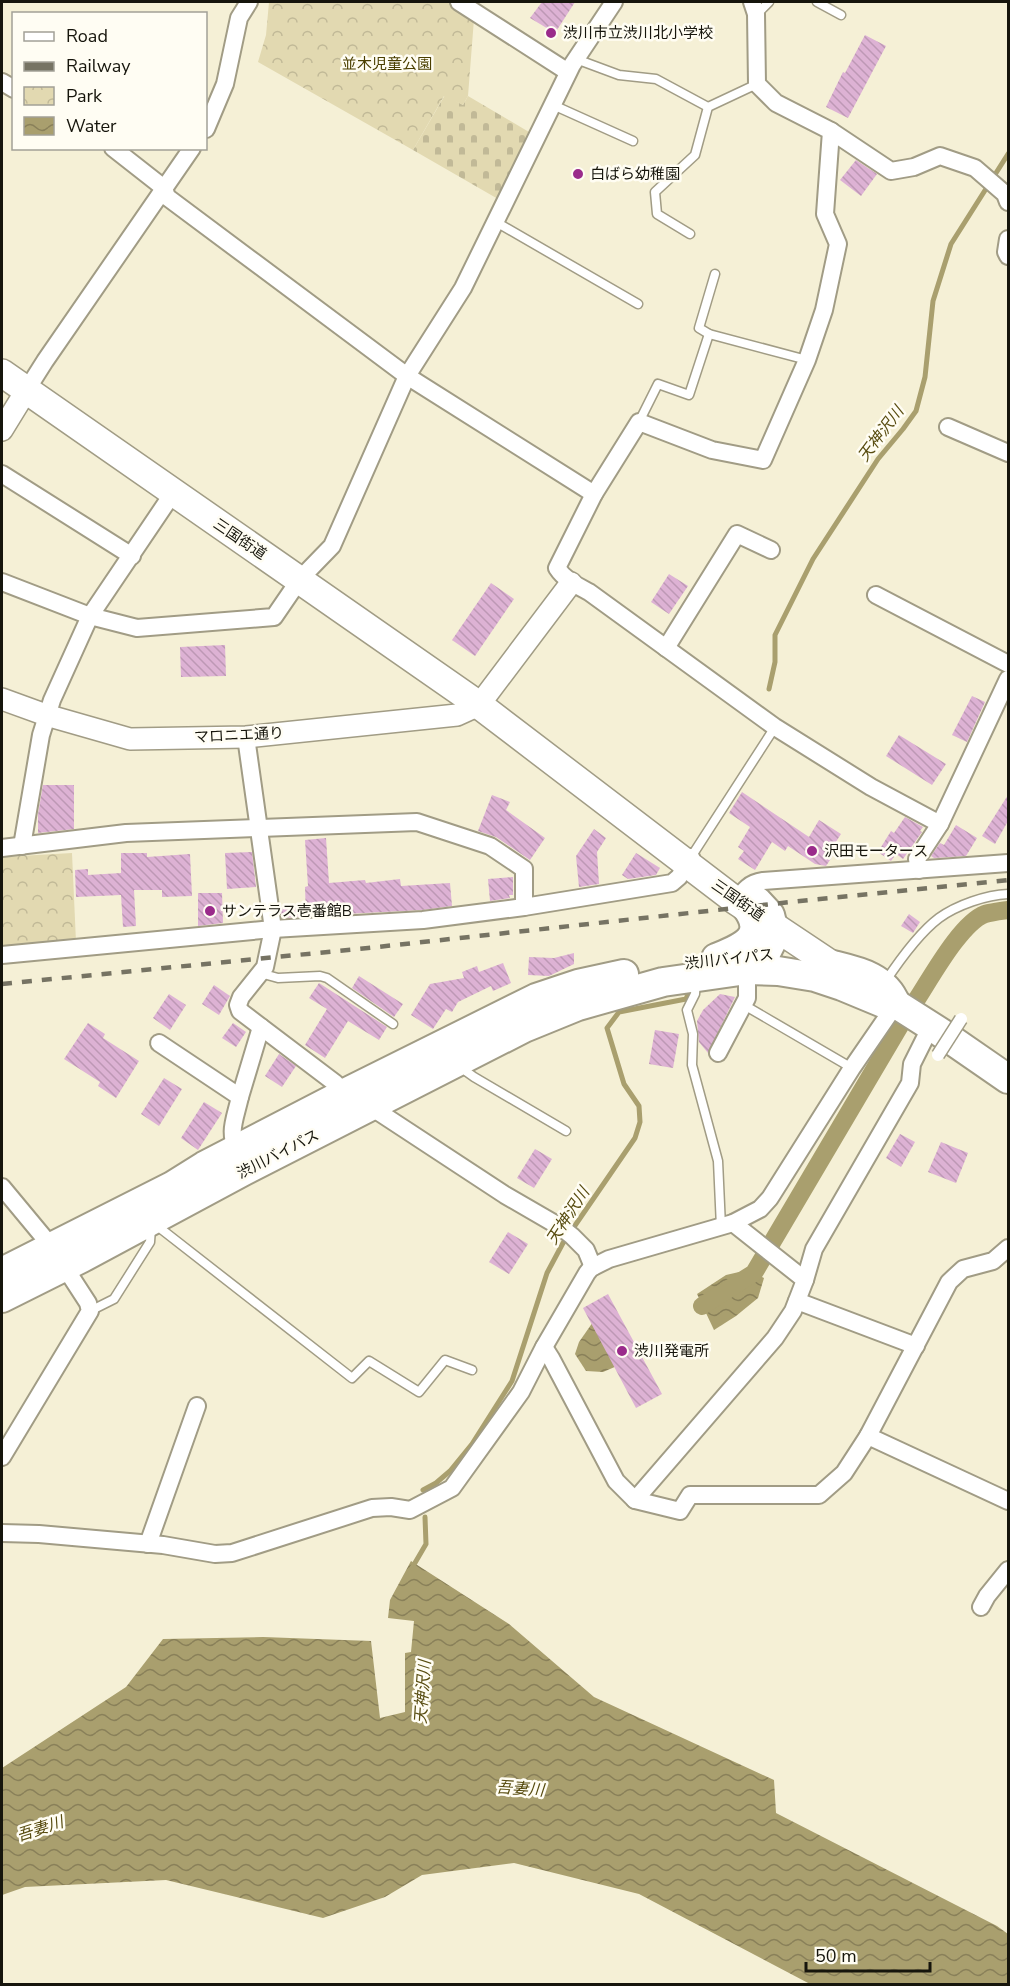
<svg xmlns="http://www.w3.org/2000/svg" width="1010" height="1986" font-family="'Nunito Sans','Noto Sans JP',sans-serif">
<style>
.cemetery{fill:url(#cemetery-stones)}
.park{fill:url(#park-crowns)}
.water{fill:url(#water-waves)}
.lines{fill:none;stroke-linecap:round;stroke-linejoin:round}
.stream{stroke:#a99f6e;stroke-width:5}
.canal{stroke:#a99f6e;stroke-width:18}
.building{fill:url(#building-back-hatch)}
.service-casing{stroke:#a19c85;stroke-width:11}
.minor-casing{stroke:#a19c85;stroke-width:20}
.tertiary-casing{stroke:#a19c85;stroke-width:24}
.primary-casing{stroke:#a19c85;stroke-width:30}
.trunk-casing{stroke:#a19c85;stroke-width:32}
.service{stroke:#fff;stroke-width:8}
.minor{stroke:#fff;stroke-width:16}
.tertiary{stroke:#fff;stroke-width:21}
.primary{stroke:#fff;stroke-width:27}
.trunk{stroke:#fff;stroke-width:28}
.rail{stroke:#767363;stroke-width:4.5;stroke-dasharray:10 10;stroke-linecap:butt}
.pedestrian-bridge-casing{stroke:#a19c85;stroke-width:15;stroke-linecap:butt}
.pedestrian-bridge{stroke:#fff;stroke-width:12}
.poi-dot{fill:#9a2b8b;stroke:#fffdf3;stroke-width:2}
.labels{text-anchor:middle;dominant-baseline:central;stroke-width:5;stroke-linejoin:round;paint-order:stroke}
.poi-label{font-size:15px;fill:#16150c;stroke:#fffdf3;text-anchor:start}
.park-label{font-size:15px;fill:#4b3f00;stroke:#fffdf3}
.street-label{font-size:15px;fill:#16150c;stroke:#fffdf3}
.water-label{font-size:16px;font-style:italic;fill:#584c10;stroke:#fffdf3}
</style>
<defs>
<pattern id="cemetery-stones" width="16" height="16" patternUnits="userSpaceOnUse" patternTransform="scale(1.5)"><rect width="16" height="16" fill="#e2d9b1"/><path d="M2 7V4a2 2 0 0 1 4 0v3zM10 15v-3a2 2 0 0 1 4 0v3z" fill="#c1b997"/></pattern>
<pattern id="park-crowns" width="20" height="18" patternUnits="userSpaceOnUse" patternTransform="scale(1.5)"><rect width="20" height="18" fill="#e2d9b1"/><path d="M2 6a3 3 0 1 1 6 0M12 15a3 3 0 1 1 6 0" fill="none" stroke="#c1b997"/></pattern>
<pattern id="water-waves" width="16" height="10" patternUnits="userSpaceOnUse" patternTransform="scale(1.5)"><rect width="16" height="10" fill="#a99f6e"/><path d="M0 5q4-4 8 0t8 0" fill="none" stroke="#898059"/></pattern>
<pattern id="building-back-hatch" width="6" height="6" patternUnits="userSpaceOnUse" patternTransform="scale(1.5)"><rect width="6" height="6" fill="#ddb2d4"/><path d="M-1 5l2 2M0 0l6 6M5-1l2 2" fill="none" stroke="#bd98b5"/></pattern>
</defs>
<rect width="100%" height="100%" fill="#f5f0d6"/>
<polygon class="cemetery" points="445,95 463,105 468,96 529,132 498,199 413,150"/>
<g class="park">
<polygon points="269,2 447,2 474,19 468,96 463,105 444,96 413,150 258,62 266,35"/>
<polygon points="72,853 76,942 2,949 2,857"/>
</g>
<g class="water">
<polygon points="739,1272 754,1273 764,1278 758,1298 736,1316 714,1330 697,1294 726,1275"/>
<polygon points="593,1322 617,1366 603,1372 586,1371 575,1354 579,1342"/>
<polygon points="411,1561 509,1624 594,1697 774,1780 776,1813 997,1926 1008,1934 1008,1984 810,1984 639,1894 514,1863 422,1875 385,1897 323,1918 166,1880 25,1887 2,1895 2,1768 126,1687 163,1639 263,1637 371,1641 380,1718 405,1712 405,1653 411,1652 414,1621 388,1618 390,1600"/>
</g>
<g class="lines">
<g class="stream">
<polyline points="769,689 775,662 775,635 813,559 878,459 903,429 916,411 925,377 933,301 951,244 1008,154"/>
<polyline points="423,1490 436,1483 450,1471 472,1444 512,1381 547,1273 563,1243 635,1138 640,1122 639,1106 624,1084 607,1028 619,1012 686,999 688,994"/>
<polyline points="412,1568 426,1544 425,1517"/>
</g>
<g class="canal">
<path d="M 917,999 C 932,976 961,923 985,914 C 992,912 1001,911 1008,910"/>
<polyline points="702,1306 754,1273 904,1019"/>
</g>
</g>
<g class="building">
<polygon points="542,2 575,2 555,33 530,18"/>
<polygon points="865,35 886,46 848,118 826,107 843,72 845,73"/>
<polygon points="856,160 877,174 861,196 840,180"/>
<polygon points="669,574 688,586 669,614 651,602"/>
<polygon points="491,583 514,599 475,656 452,640"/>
<polygon points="225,645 226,676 181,677 180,647"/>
<polygon points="972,696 985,702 967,742 952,735"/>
<polygon points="899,735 946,764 932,785 886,756"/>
<polygon points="43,785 74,785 74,829 38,833 38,814"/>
<polygon points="742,792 809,837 819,820 841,834 830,851 834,854 826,866 815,864 788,846 785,851 772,842 755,870 738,859 744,851 738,847 750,827 729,813"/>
<polygon points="492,795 510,802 506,810 545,838 530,860 496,837 478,831"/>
<polygon points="1008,795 1008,821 995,844 982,836"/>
<polygon points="905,817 923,827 920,831 922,832 903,859 896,854 891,861 878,852 891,831 894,833"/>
<polygon points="956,825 977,838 966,856 934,858 931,856 940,843 944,845"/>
<polygon points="594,829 606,838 597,852 599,884 579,887 576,856"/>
<polygon points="326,838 329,883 365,880 366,883 400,879 401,886 450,883 452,906 422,910 306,916 305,887 308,886 305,840"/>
<polygon points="252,852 256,887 227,889 225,853"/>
<polygon points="121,853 147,853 147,857 190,854 192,896 162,897 162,890 134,890 136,926 123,927 121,895 76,897 75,870 88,869 88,875 121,873"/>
<polygon points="636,853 660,868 656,875 628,879 622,875"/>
<polygon points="513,877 513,895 509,895 510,898 490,901 488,879"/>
<polygon points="198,893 222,893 223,923 198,926"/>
<polygon points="280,907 302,907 301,917 282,918"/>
<polygon points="909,914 920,922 913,933 901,926"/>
<polygon points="574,953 574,964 549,976 528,975 529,957 554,958"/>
<polygon points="503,963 511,983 493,991 491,986 458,1002 452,1012 446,1009 433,1029 411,1015 430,984 464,978 462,972 477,966 479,972"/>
<polygon points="359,976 403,1004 394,1017 352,988"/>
<polygon points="319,983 387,1027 379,1040 348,1021 325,1058 305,1045 327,1009 309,998"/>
<polygon points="214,985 230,996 219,1015 202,1004"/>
<polygon points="169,994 186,1005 170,1030 153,1018"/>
<polygon points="720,994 735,997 708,1053 699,1042 697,1021 703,1010"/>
<polygon points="88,1023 105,1034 103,1038 139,1061 116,1098 98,1086 100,1082 64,1059"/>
<polygon points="233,1023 246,1032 236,1047 222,1038"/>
<polygon points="655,1030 679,1034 673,1068 649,1064"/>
<polygon points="279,1054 296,1066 282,1087 265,1076"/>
<polygon points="164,1078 182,1089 159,1126 141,1114"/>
<polygon points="204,1102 222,1113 198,1150 181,1138"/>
<polygon points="900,1134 915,1142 901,1167 886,1158"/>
<polygon points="941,1142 968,1153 956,1183 928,1172"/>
<polygon points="535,1149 552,1159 534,1188 517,1178"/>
<polygon points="508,1232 528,1244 509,1274 489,1262"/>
<polygon points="608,1294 662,1394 636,1408 583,1308"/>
</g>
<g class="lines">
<defs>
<g id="service">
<polyline points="817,2 841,15"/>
<polyline points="757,14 769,2"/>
<polyline points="576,59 619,75 656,79 708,107"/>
<polyline points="553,105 633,141"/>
<polyline points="496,222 638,304"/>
<polyline points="690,234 657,214 655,192 695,155 708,107 757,84"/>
<polyline points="709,334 699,328 715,274"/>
<polyline points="639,422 658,384 689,395 709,334 807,360"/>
<polyline points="693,854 775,727"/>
<polyline points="260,973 278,978 320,976 327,978 393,1024"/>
<polyline points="696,981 695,994 687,1010 693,1034 692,1065 718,1161 721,1227"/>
<path d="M 885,982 C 899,961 919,933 939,918 C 957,905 986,895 1008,894"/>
<polyline points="744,1005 852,1068"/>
<polyline points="462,1063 467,1072 474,1077 566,1131"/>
<polyline points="156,1225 352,1378 369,1361 419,1392 445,1360 472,1370"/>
<polyline points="90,1311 114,1299 150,1242 151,1228"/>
</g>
<g id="minor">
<polyline points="459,2 568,72"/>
<path d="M 752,2 L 756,14 L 757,84 L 776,103 L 831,131 L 825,214 L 838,244 L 824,310 L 807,360 L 763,460 L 712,450 L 639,422 L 594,494 L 557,568 C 565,580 576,585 589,592 L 775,727 L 871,787 L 940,824"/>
<polyline points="2,82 14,89"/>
<polyline points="206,129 225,84 239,18 249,2"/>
<polyline points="831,131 891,171 914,167 940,156 975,168 1005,194 1008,202"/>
<polyline points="113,148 164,188 167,197 407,376 594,494"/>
<polyline points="1008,239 1006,252 1008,256"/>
<polyline points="26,391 45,361 192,148"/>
<polyline points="948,427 1008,453"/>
<polyline points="2,474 132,556"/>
<polyline points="2,582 90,616 137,628 274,617 300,579 332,546 407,376 463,288 572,65 614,2"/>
<polyline points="876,595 1008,664"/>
<polyline points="666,648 737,534 771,550"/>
<polyline points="246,737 273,929 265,967 241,997 238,1005 240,1011 335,1083 345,1093 371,1107 505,1195 562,1228 572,1236 586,1250 593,1267"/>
<polyline points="22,846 41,735 52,700 90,616 173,493"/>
<polyline points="2,848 126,833 417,822 490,846 524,869 524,907"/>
<polyline points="919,870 917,859 940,824 1008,679"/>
<path d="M 736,901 C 744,890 749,883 763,881 L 1008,863"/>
<polyline points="2,955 273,929 423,920 524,907 672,883 679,877 691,857"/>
<path d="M 159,1043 L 240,1097 C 234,1123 228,1130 238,1156"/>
<polyline points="718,1053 747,998 747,970"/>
<polyline points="240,1097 261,1027"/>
<polyline points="2,1187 51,1246 88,1303 90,1311 2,1457"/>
<polyline points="805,1280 814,1249 910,1083 912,1064 931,1026"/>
<polyline points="797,1301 916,1346"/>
<polyline points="544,1347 551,1358 616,1481 635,1500 680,1511 690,1495 819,1495 844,1473 868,1436 949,1282 963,1269 993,1261 1008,1248"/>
<polyline points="868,1436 1008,1501"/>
<polyline points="635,1500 775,1338 793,1311 805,1280 733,1223"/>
<polyline points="2,1533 39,1534 163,1545 215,1554 232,1553 372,1508 391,1507 410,1510 452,1488 521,1392 544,1347 587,1273 591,1268 609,1259 733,1223 760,1209 770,1198 852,1068 896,1004"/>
<polyline points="148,1544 197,1406"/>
<polyline points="981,1607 987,1596 1008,1570"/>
</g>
<g id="tertiary">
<polyline points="2,430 26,391"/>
<polyline points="2,699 46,715 130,739 246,737 457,715 479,705 571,583"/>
</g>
<polyline id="primary" points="2,373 479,705 736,901 841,971"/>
<g id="trunk">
<path d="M 716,958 C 740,948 769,938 746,907"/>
<path d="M 818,961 C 847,970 883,971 896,1004"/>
<polyline points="747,970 766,953 775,935 770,915 757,901"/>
<polyline points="2,1272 172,1186 204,1166 345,1093 536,998 578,984 624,974"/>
<polyline points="2,1298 82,1258 244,1171 524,1028 578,1006 663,982 747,970 778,971 815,977 842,986 883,1003 896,1004 940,1032 1008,1079"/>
</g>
</defs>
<use href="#service" class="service-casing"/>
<use href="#minor" class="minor-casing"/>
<use href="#tertiary" class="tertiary-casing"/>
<use href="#primary" class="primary-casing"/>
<use href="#trunk" class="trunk-casing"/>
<use href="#service" class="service"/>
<use href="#minor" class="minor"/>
<use href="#tertiary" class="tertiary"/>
<use href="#primary" class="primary"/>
<use href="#trunk" class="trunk"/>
<polyline class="rail" points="2,984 368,948 809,900 1008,880"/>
<defs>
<polyline id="pedestrian-bridge" points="938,1055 961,1019"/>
</defs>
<use href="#pedestrian-bridge" class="pedestrian-bridge-casing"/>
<use href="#pedestrian-bridge" class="pedestrian-bridge"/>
</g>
<g class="poi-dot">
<circle cx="551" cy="33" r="6"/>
<circle cx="578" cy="174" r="6"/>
<circle cx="812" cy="851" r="6"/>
<circle cx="210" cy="911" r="6"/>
<circle cx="622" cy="1351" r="6"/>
</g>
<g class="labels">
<g class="poi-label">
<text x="563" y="33">渋川市立渋川北小学校</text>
<text x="590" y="174">白ばら幼稚園</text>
<text x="824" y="851">沢田モータース</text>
<text x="222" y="911">サンテラス壱番館B</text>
<text x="634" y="1351">渋川発電所</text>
</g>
<g class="park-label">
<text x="387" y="64">並木児童公園</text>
</g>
<g class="street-label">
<text transform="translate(240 539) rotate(34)">三国街道</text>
<text transform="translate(239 735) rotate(-3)">マロニエ通り</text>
<text transform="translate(738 900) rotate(35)">三国街道</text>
<text transform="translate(729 959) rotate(-6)">渋川バイパス</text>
<text transform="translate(278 1154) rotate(-27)">渋川バイパス</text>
</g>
<g class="water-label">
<text transform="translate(881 434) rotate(-53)">天神沢川</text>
<text transform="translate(568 1216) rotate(-57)">天神沢川</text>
<text transform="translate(423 1692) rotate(-86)">天神沢川</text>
<text transform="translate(520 1789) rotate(4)">吾妻川</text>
<text transform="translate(40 1829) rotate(-18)">吾妻川</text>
</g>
</g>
<rect width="1010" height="1986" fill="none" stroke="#16150c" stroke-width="6"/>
<rect x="12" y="12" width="195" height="138" fill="#fffdf3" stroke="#a2a097" stroke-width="1.5"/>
<rect x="24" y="32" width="30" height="9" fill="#ffffff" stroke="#a2a097" stroke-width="1.5"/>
<text x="66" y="42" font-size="18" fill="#16150c">Road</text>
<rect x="24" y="62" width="30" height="9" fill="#767363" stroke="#a2a097" stroke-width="1.5"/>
<text x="66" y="72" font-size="18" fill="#16150c">Railway</text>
<rect x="24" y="87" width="30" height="18" fill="url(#park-crowns)" stroke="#a2a097" stroke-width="1.5"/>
<text x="66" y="102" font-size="18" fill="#16150c">Park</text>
<rect x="24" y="117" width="30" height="18" fill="url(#water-waves)" stroke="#a2a097" stroke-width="1.5"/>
<text x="66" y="132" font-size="18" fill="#16150c">Water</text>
<path d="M806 1962v9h124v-9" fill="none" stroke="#16150c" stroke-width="3"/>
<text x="815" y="1962" font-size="18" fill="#16150c" stroke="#fffdf3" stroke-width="4.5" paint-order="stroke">50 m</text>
</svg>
